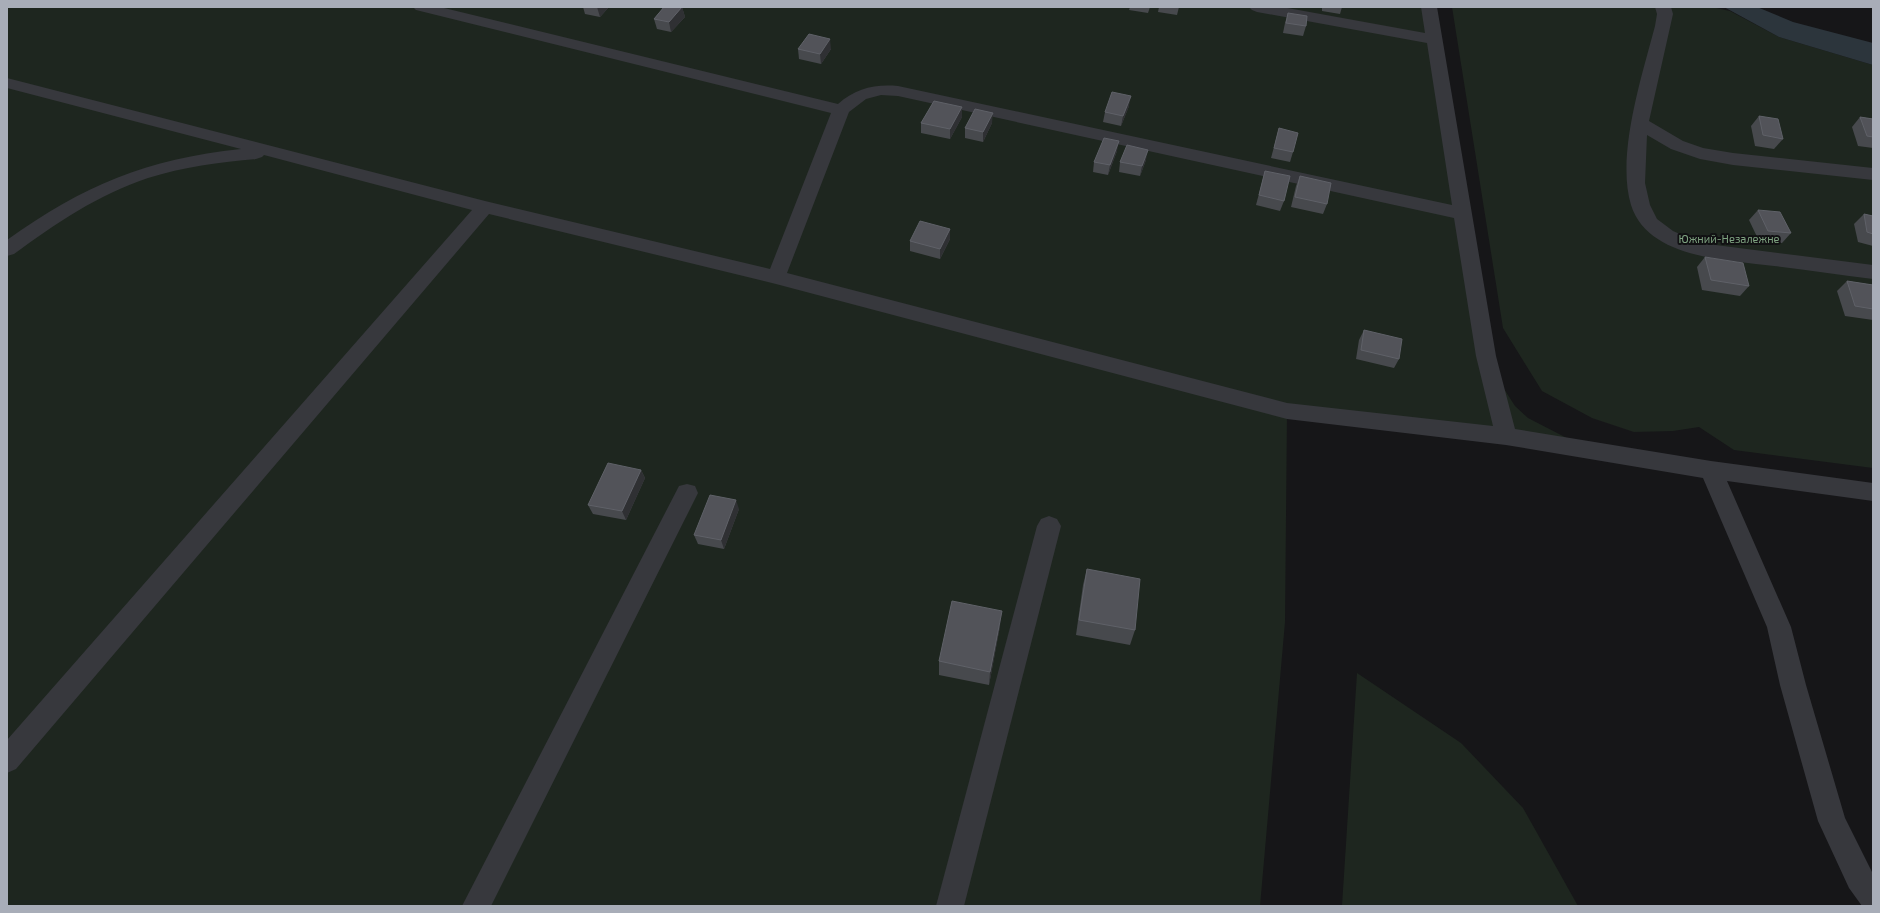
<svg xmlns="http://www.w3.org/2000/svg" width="1880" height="913" font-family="'Exo 2',sans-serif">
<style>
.green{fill:#1e261f}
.water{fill:#2c353c}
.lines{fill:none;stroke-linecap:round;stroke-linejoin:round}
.minor{fill:#37383d;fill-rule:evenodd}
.wall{fill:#47494d}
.shaded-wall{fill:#2f3033}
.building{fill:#525359;stroke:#5f6168}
.labels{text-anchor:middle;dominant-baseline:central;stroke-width:4;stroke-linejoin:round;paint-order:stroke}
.park-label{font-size:11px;fill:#7fa381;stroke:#111113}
</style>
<rect width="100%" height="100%" fill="#161618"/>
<g class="green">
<polygon points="7,7 1429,7 1497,378 1515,406 1528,418 1592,451 1287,412 1285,622 1260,906 7,906"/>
<polygon points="1452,7 1712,7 1730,11 1779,37 1873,65 1873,468 1734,450 1699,427 1673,431 1634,432 1592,418 1542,391 1503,328"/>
<polygon points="1357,673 1461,743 1523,808 1578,906 1342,906"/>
</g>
<polygon class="water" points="1724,7 1757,7 1793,22 1873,43 1873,65 1779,37"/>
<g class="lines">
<g class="minor">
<path d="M 413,7 L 440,7 L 838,104 C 856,88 875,84 898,86 L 1452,205 L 1427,43 L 1257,12 L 1252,10 L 1249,7 L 1282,7 L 1425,33 L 1421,7 L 1437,7 L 1496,356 L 1515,429 L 1711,461 L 1873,483 L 1873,501 L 1727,481 L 1791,627 L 1806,685 L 1845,818 L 1873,874 L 1873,906 L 1862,906 L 1849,888 L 1818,821 L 1780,685 L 1767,627 L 1703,478 L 1506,445 L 1287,419 L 776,284 L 489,214 L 16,769 L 7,773 L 7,740 L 472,210 L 264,155 L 262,157 L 256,159 C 220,162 183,167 148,178 C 99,194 55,224 14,254 L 7,256 L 7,240 C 84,185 146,159 241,149 L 7,88 L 7,78 L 485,201 L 770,269 L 831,113 L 416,10 ZM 881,95 L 898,96 L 1454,218 L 1476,356 L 1493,426 L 1287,403 L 787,273 L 849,112 L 866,99 Z"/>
<path d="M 1655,7 L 1671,7 L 1673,14 L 1649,121 L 1683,141 L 1703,148 L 1733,153 L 1873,168 L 1873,180 L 1733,165 L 1700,159 L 1671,149 L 1647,135 L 1645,183 L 1650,205 L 1657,219 L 1673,231 L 1700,243 L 1873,265 L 1873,279 C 1840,275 1807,270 1774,266 C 1728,260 1648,259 1631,205 C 1616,155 1642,76 1655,26 L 1657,14 Z"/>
<polygon points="687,484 695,486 698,493 491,906 462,906 679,486"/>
<polygon points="1049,516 1057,519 1061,526 964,906 936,906 1037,526 1041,519"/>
</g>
</g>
<g class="wall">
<polygon points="583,7 609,7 600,17 585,14"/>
<polygon points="664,7 682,7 685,17 671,32 657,29 654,19"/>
<polygon points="1130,7 1150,7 1148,13 1129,10"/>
<polygon points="1159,7 1179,7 1177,15 1158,12"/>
<polygon points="1322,7 1342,7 1340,14 1322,11"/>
<polygon points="1288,13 1306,26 1303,36 1283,33 1285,23"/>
<polygon points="798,49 831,49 821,64 799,59"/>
<polygon points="1129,106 1121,126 1103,122 1105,112"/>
<polygon points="1759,116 1783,139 1774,149 1755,146 1751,126"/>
<polygon points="962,117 950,139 921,133 921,123"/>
<polygon points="1860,117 1873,119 1873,148 1858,146 1852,127"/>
<polygon points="992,123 983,142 965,138 965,128"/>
<polygon points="1279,128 1293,152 1290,162 1271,158"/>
<polygon points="1117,151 1108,175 1093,172 1094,162"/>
<polygon points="1146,160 1140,176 1119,172 1120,162"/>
<polygon points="1265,171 1284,201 1280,211 1256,205"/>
<polygon points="1300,176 1327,204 1323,214 1291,207 1296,186"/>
<polygon points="1758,210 1791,233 1782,243 1759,241 1749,220"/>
<polygon points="1864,214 1873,216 1873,246 1858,242 1854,224"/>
<polygon points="950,229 950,239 940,259 910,251 910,241"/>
<polygon points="1705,257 1749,286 1740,296 1702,290 1697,267"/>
<polygon points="1847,281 1873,285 1873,320 1845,316 1837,291"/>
<polygon points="1364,330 1399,359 1394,368 1356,359 1359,340"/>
<polygon points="641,470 645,478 626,520 593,514 588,505"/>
<polygon points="739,509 724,549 698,544 694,535"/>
<polygon points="1087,569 1135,630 1130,645 1076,635 1083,585"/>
<polygon points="1000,626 989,685 939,675 939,661"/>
</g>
<g class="shaded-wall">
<polygon points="597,7 609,7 600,17"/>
<polygon points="682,7 685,17 671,32 669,22"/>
<polygon points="830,39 831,49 821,64 820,54"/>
<polygon points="1131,96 1129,106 1121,126 1123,116"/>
<polygon points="962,107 962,117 950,139 950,129"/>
<polygon points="993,113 992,123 983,142 983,132"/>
<polygon points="1119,141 1117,151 1108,175 1110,165"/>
<polygon points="1148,150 1146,160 1140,176 1142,166"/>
<polygon points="950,229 950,239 940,259 940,249"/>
<polygon points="641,470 645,478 626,520 622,511"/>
<polygon points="736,500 739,509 724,549 721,540"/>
<polygon points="1002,611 1000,626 989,685 990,672"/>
</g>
<g class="building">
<polygon points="664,7 682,7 669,22 654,19"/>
<polygon points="1288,13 1307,16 1306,26 1286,23"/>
<polygon points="809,34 830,39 820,54 798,49"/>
<polygon points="1112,92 1131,96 1123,116 1105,112"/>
<polygon points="934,101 962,107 950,129 921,123"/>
<polygon points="975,109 993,113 983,132 965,128"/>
<polygon points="1759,116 1778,119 1783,139 1763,135"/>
<polygon points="1860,117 1873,119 1873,137 1867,136"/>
<polygon points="1279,128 1298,133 1293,152 1274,148"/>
<polygon points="1104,138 1119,141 1110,165 1094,162"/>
<polygon points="1127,145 1148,150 1142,166 1120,162"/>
<polygon points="1265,171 1290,176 1284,201 1259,195"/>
<polygon points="1300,176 1331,183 1327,204 1295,197"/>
<polygon points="1758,210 1780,212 1791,233 1768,231"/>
<polygon points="1864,214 1873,216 1873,234 1867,232"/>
<polygon points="920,221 950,229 940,249 910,241"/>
<polygon points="1705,257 1743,263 1749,286 1711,280"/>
<polygon points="1847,281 1873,285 1873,309 1855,306"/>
<polygon points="1364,330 1402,339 1399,359 1361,350"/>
<polygon points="608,463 641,470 622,511 588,505"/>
<polygon points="710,495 736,500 721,540 694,535"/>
<polygon points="1087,569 1140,579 1135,630 1079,620"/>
<polygon points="952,601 1002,611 990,672 939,661"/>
</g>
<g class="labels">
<g class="park-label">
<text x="1729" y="238">Южний-Незалежне</text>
</g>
</g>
<rect width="1880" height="913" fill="none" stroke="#a8adb8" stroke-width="16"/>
</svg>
